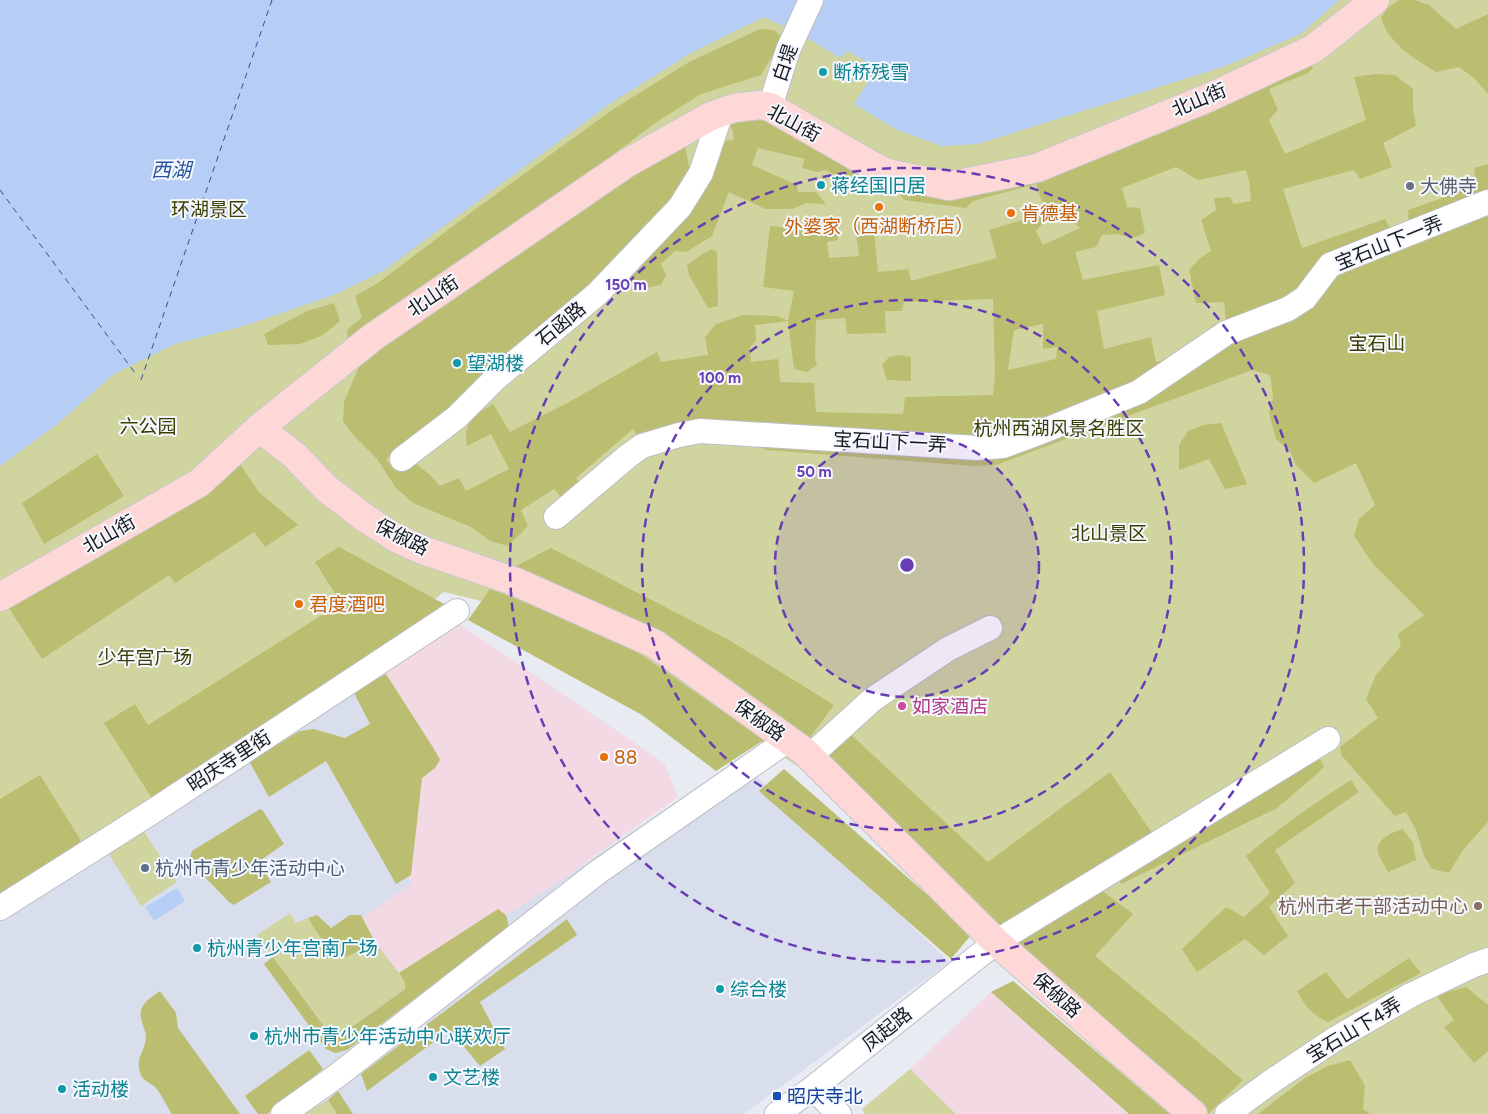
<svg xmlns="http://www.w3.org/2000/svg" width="1488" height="1114" font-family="Figtree,'Noto Sans SC',sans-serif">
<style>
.commercial{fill:#f2d9e3}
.built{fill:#d9deec}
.green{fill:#d0d49f}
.forest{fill:#bbbe70;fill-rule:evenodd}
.water{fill:#b6cdf5}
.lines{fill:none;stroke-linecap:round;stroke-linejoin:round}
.ferry{stroke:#29539f;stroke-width:1;stroke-dasharray:6 5;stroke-linecap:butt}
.minor-casing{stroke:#bcbec5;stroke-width:26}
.major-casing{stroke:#c8c8c9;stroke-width:30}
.minor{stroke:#fff;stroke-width:24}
.major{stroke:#fdd8d7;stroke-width:28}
.ring{fill:none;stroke:#673cb4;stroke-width:2.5;stroke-dasharray:9 6}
.culture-dot{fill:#0f9aa8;stroke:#f5f8ff;stroke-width:2}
.worship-dot{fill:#6b7280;stroke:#f5f8ff;stroke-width:2}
.food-dot{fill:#e8710a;stroke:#f5f8ff;stroke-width:2}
.hotel-dot{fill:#d1479c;stroke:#f5f8ff;stroke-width:2}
.service-dot{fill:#5c6f8a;stroke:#f5f8ff;stroke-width:2}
.education-dot{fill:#8d6e63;stroke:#f5f8ff;stroke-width:2}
.transit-dot{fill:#1a4fb4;stroke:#f5f8ff;stroke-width:2}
.labels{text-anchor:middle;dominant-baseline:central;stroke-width:4;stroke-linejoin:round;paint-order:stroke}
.street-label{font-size:19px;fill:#191a1d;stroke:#f5f8ff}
.culture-label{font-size:19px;fill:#0d838f;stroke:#f5f8ff;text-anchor:start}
.worship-label{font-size:19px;fill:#5b616d;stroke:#f5f8ff;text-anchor:start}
.park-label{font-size:19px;fill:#3c3d00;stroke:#f5f8ff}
.food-label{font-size:19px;fill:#c56008;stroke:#f5f8ff;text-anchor:start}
.hotel-label{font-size:19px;fill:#b23c85;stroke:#f5f8ff;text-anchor:start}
.service-label{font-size:19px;fill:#4e5e75;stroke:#f5f8ff;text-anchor:start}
.education-label{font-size:19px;fill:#785e54;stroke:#f5f8ff;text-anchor:end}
.transit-label{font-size:19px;fill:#164399;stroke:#f5f8ff;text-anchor:start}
.water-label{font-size:20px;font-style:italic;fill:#29539f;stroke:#f5f8ff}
.centre{fill:#673cb4;stroke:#f5f8ff;stroke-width:2.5}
.ring-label{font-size:15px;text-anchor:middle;font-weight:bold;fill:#673cb4;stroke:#f5f8ff;stroke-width:4;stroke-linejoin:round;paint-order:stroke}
</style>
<rect width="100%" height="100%" fill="#e8ebf2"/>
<g class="commercial">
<polygon points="455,621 664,763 678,797 561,880 397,986 355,923 404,870 375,673"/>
<polygon points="991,992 1129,1114 956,1114 910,1069"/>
</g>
<polygon class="built" points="375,673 421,754 404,870 412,883 355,923 397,986 561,880 739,759 949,962 744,1114 0,1114 0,919"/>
<g class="green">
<polygon points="0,0 1488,0 1488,1114 1181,1114 820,782 727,718 551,618 444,592 435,599 457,611 0,908"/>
<polygon points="143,830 177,882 141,906 107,851"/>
<polygon points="290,913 296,923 308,918 320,937 347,957 375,942 406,982 405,989 334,1040 257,935"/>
<polygon points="910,1069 956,1114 865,1114 862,1109"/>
<polygon points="328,1100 337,1114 304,1114"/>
</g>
<g class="forest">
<path d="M 1399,0 L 1415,0 L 1429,5 L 1456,29 L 1488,14 L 1488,94 L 1474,78 L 1459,67 L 1436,72 C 1419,62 1400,50 1388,33 C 1385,29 1383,23 1381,18 L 1387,8 Z"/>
<polygon points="760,29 774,30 783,38 761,75 701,94 655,123 536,213 348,340 347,330 362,317 355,296 378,283 473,211 612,110 689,62"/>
<path d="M 1303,49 L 1313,68 L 1308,73 L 1269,89 L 1278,110 L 1269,120 L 1285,154 L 1366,120 L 1354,77 L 1375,74 L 1395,75 L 1413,89 L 1413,107 L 1416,126 L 1383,143 L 1392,167 L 1360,179 L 1354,170 L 1283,189 L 1302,248 L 1385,219 L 1392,231 L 1409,229 L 1408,210 L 1476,186 L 1474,168 L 1488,164 L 1488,822 L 1463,850 L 1449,873 L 1432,869 L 1424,856 L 1416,830 L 1406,812 L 1395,816 L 1342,756 L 1340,747 L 1378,718 L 1366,699 L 1376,675 L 1401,646 L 1398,634 L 1424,615 L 1373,564 L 1354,536 L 1359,519 L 1375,505 L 1356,463 L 1314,483 L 1296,465 L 1290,451 L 1276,439 L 1269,413 L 1273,397 L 1270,375 L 1252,370 L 996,465 L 973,466 L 768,450 L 737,441 L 638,437 L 633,429 L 576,478 L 580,486 L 562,498 L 554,489 L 521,510 L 528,526 L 508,546 L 490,541 L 471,527 L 413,503 L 396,488 L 377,459 L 353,435 L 343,421 L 344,402 L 361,362 L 599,195 L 685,145 L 690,173 L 669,207 L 602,278 L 409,445 L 386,459 L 394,470 L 415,463 L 430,475 L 440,486 L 459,478 L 466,491 L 509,469 L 491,434 L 467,446 C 463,422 474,415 493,404 L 510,432 L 569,402 L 657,352 L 661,362 L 708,355 L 705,337 L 716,324 L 743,315 L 777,316 L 788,321 L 794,291 L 763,287 L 770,226 L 807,230 L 814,223 L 837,223 L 838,240 L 827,242 L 829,258 L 859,256 L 855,226 L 860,225 L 863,233 L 874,233 L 878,272 L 908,269 L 911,281 L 997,258 L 989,230 L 1046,213 L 1036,184 L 973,201 L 966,208 L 904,200 L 900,193 L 860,192 L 827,170 L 817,172 L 802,168 L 805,159 L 758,148 L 752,165 L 797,185 L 798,192 L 816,192 L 826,204 L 807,203 L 792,209 L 765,209 L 729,192 L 712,236 L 686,252 L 675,251 L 661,264 L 666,275 L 661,285 L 646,288 L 644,282 L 629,279 L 628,271 L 719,141 L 734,140 L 733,133 L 729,122 L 744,101 L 941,192 ZM 1176,167 L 1198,180 L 1246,170 L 1249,181 L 1251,201 L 1234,204 L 1230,197 L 1214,198 L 1216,210 L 1201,220 L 1211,251 L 1199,259 L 1189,270 L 1196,303 L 1224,302 L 1226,321 L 1213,325 L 1209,338 L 1184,346 L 1180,356 L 1156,362 L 1151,337 L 1104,349 L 1097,311 L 1165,295 L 1159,265 L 1083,280 L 1075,252 L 1096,247 L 1102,235 L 1116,234 L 1133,238 L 1145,233 L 1140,208 L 1127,207 L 1122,188 ZM 1048,217 L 1071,220 L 1080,228 L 1043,245 L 1036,231 ZM 993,299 L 995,374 L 993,395 L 905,397 L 903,414 L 816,412 L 814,383 L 780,382 L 778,359 L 751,362 L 750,347 L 756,341 L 755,325 L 788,321 L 794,369 L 807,372 L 817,365 L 815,359 L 816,320 L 845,318 L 847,334 L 886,333 L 885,311 L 902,311 L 904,302 ZM 1043,324 L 1043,349 L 1057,347 L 1056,359 L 1008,370 L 1014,330 Z"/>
<polygon points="712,249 717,252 718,306 708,308 689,275 687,265 701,255"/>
<polygon points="334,303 340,321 323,335 300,344 268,345 264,334 307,311"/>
<polygon points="899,355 911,357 911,381 887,380 882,365 889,357"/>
<polygon points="1221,423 1247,484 1225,489 1209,459 1179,470 1179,445 1188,431 1203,425"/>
<polygon points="232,453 259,492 298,525 265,547 254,532 175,583 169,575 42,659 1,596"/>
<polygon points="97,454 124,496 44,544 22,503"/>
<polygon points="339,547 444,604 153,800 104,723 135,704 148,725 341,603 315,562"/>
<polygon points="551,548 729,640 834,705 808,740 514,567"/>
<polygon points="490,589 616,637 764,740 716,771 642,715 468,620"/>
<polygon points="386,674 434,749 440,760 435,768 422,778 411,875 396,884 326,761 269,797 249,761 300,731 314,729 345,738 370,724 353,691"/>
<polygon points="847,731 988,862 1110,772 1152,833 1000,930 824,757"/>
<polygon points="1320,759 1324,767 1310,780 1277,808 1121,884 1118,876"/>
<polygon points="784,769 972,934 951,959 759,791"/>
<polygon points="40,775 80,839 80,848 0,900 0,799"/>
<path d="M 1351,780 L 1359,792 L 1275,850 L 1295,883 L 1269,907 L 1288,936 L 1264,955 L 1245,939 L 1197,972 L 1182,949 L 1226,907 L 1244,917 L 1270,893 L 1246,856 C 1279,828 1314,803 1351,780 Z"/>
<polygon points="260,809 263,811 284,844 258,862 271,882 234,905 229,902 197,869 190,857 192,851"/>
<path d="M 1403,829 L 1413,843 L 1416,860 L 1388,872 C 1385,866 1380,859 1378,853 C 1375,839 1393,832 1403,829 Z"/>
<polygon points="1097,887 1133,914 1095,956 1243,1080 1208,1114 1205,1114 1014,946 1014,939"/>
<polygon points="498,909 506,915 509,927 347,1050 335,1053 326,1049 264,964 273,957 334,1040 405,989 405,982 399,973"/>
<path d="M 317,915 L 331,928 L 350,915 L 361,915 L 375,942 L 347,957 C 324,945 321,939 308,918 Z"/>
<polygon points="567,919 577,935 480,1002 505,1049 480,1066 450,1030 367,1091 361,1074"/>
<path d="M 1409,958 L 1421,973 L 1328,1022 C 1311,1014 1306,1007 1297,991 L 1326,972 L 1347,999 Z"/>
<polygon points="1013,981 1170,1114 1129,1114 991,992"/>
<polygon points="1466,987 1488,1005 1488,1051 1474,1063 1444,1027 1454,1020 1436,995"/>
<path d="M 160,991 L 176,1013 L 178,1028 L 240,1114 L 172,1114 C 166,1105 162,1095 155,1087 C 151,1083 143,1081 141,1075 C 134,1058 145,1053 146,1037 C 146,1029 139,1020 141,1010 C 144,1001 153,996 160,991 Z"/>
<polygon points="309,1050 323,1069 267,1114 258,1114 245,1096"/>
<polygon points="1350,1060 1365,1086 1363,1109 1370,1114 1258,1114 1305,1078 1328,1066"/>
<polygon points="338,1091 353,1114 337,1114 328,1100"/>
</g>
<g class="water">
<polygon points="0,0 1339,0 1301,34 1223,67 978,144 942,146 897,130 854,104 877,68 848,51 840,58 804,36 764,17 691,53 611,103 383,271 336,294 247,325 175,344 114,374 55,426 0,466"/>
<polygon points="177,888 185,901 154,921 145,907"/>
</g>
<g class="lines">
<g class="ferry">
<polyline points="0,190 135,373"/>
<polyline points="141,380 272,0"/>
</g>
<defs>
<g id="minor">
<polyline points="770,107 788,50 811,0"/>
<polyline points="402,459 457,417 495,379 597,294 680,207 701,173 718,122 711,116"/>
<polyline points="556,517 628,456 642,446 679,435 700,431 977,448 1003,446 1041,432 1139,392 1226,333 1288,309 1305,298 1330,265 1488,202"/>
<polyline points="809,757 873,699 948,649 990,628"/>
<polyline points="0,908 158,808 457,611"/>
<polyline points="813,1088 839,1114"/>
<polyline points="283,1114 338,1075 598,872 788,740"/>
<polyline points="777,1114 813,1088 996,942 1328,739"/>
<polyline points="1227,1114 1272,1081 1335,1039 1411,995 1474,965 1488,960"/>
</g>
<g id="major">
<polyline points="259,428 294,455 327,489 365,518 396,538 420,549 516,582 655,644 805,752 996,942 1122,1053 1193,1114"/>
<polyline points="0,597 199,483 259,428 373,337 627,163 711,116 734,108 760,105 770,107 878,169 887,173 949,186 1037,168 1210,97 1313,49 1375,0"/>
</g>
</defs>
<use href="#minor" class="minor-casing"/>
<use href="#major" class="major-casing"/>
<use href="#minor" class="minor"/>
<use href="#major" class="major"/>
</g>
<circle cx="907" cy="565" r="132" fill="#673cb4" fill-opacity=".12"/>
<g class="ring">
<circle cx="907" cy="565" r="132"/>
<circle cx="907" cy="565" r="265"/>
<circle cx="907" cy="565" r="397"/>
</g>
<g class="culture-dot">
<circle cx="823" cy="72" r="5"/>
<circle cx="821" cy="185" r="5"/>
<circle cx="457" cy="363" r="5"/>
<circle cx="197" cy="948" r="5"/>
<circle cx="720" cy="989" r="5"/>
<circle cx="254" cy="1036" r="5"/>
<circle cx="433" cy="1077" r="5"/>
<circle cx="62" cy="1089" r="5"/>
</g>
<circle class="worship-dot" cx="1410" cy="186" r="5"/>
<g class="food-dot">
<circle cx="879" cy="207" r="5"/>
<circle cx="1011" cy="213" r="5"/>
<circle cx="299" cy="604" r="5"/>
<circle cx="604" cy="757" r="5"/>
</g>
<circle class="hotel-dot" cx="902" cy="706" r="5"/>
<circle class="service-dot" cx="145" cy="868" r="5"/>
<circle class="education-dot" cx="1478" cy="906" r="5"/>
<rect class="transit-dot" x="772" y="1091" width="10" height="10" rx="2.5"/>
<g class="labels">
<g class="street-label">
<text transform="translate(785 63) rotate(-71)">白堤</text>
<text transform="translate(1199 100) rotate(-23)">北山街</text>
<text transform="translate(794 123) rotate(28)">北山街</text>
<text transform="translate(1389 243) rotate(-22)">宝石山下一弄</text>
<text transform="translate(433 296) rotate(-34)">北山街</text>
<text transform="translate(561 324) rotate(-40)">石函路</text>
<text transform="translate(890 442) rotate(3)">宝石山下一弄</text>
<text transform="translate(109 534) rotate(-30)">北山街</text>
<text transform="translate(402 537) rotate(27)">保俶路</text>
<text transform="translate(760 720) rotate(36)">保俶路</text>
<text transform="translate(229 761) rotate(-33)">昭庆寺里街</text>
<text transform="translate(1057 995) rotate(42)">保俶路</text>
<text transform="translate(887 1029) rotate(-39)">凤起路</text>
<text transform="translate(1354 1030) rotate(-31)">宝石山下4弄</text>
</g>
<g class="culture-label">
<text x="833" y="72">断桥残雪</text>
<text x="831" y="185">蒋经国旧居</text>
<text x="467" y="363">望湖楼</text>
<text x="207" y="948">杭州青少年宫南广场</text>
<text x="730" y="989">综合楼</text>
<text x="264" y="1036">杭州市青少年活动中心联欢厅</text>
<text x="443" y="1077">文艺楼</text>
<text x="72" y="1089">活动楼</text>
</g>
<g class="worship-label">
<text x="1420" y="186">大佛寺</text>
</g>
<g class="park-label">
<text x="209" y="209">环湖景区</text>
<text x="1377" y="343">宝石山</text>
<text x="148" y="426">六公园</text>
<text x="1059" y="428">杭州西湖风景名胜区</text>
<text x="1109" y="533">北山景区</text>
<text x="145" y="657">少年宫广场</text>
</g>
<g class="food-label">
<text x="1021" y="213">肯德基</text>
<text x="879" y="226" text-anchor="middle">外婆家（西湖断桥店）</text>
<text x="309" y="604">君度酒吧</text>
<text x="614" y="757">88</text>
</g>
<g class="hotel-label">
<text x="912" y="706">如家酒店</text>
</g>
<g class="service-label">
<text x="155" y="868">杭州市青少年活动中心</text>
</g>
<g class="education-label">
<text x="1468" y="906">杭州市老干部活动中心</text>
</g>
<g class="transit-label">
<text x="787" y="1096">昭庆寺北</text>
</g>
<g class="water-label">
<text x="171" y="170">西湖</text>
</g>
</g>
<circle cx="907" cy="565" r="8" class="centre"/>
<g class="ring-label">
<text x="626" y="290">150 m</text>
<text x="720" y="383">100 m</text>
<text x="814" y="477">50 m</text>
</g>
</svg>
